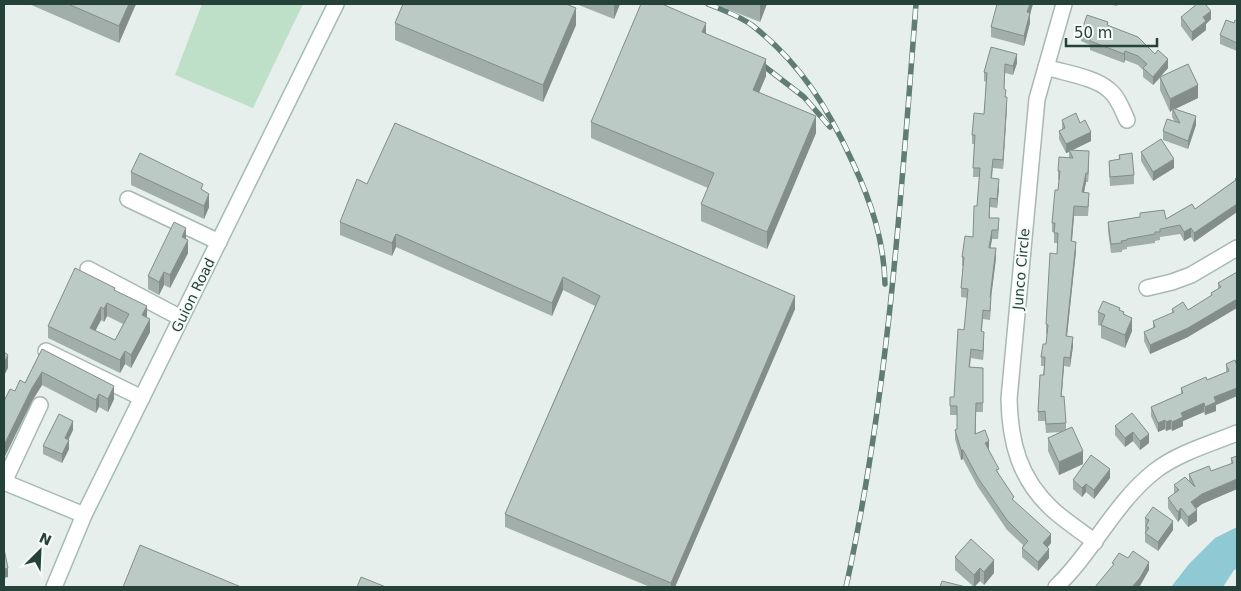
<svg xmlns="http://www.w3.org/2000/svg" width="1241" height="591" font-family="'DejaVu Sans',sans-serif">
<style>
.green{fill:#bfe0c8}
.water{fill:#8ec9d4}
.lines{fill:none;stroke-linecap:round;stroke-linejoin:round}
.street-casing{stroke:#a8b8b2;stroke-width:18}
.secondary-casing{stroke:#a4bbb3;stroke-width:18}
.street{stroke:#fff;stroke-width:15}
.secondary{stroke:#fff;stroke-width:15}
.rail-casing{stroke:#5f7d75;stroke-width:5.5}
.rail{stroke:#f7fbf9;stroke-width:4;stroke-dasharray:11;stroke-linecap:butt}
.wall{fill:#a1aea9;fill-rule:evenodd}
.shaded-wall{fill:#838d89}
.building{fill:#bbcac4;stroke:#838d89;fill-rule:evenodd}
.labels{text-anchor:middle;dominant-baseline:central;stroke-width:4;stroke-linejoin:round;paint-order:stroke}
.street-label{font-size:14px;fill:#24423a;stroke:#f7fbf9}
</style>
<rect width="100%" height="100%" fill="#e6efeb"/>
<polygon class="green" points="202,4 303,4 253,108 175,75"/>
<polygon class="water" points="1237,527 1237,569 1234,570 1223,587 1171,587 1189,564 1215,538"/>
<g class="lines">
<defs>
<g id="street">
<path d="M 1064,4 L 1037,99 L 1009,399 C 1010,442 1019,478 1052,509 C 1065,521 1081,531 1095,542"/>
<path d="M 1046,67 C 1064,73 1095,77 1109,90 C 1118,97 1122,109 1127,120"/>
<polyline points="128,199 219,242"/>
<polyline points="88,269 181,318"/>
<polyline points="1147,288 1172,282 1191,275 1237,248"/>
<polyline points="46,351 142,398"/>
<polyline points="4,482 40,405"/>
<path d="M 1056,587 C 1093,552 1115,502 1155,471 C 1178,453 1210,444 1237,433"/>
</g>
<g id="secondary">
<polyline points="4,482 84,515"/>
<polyline points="54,587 84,515 336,4"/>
</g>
</defs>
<use href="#street" class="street-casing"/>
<use href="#secondary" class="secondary-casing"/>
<use href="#street" class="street"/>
<use href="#secondary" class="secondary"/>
<defs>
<g id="rail">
<path d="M 708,4 C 723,10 740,16 753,26 C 801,64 828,108 853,163 C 871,202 884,240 885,284"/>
<polyline points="755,59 804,97 830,127"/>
<path d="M 846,587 C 888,396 901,199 916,4"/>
</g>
</defs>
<use href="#rail" class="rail-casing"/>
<use href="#rail" class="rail"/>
</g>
<g class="wall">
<polygon points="29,4 136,4 119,43"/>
<polygon points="576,4 620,4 614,19"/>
<polygon points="715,4 767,4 760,22"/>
<polygon points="1108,4 1118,4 1117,6"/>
<polygon points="1030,15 1030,23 1024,46 991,37 991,27"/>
<polygon points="1181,17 1211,19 1206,24 1206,30 1192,41 1181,26"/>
<polygon points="1237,21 1237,51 1220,44 1220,35 1234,23"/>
<polygon points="395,23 576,25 543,102 395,40"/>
<polygon points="1108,26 1168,68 1160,77 1198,98 1175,109 1196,125 1188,149 1163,140 1163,131 1175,122 1172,117 1172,110 1170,112 1160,90 1160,78 1153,85 1143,77 1143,70 1138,65 1125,60 1124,63 1090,50 1090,45 1081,41 1081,33"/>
<polygon points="706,34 766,76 759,92 816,133 767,249 701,221 701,204 708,188 591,138 591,122"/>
<polygon points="1017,54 1017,63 1013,75 1005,73 1004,89 1007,106 1003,169 993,168 992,178 999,188 997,208 990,207 990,218 999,227 998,239 992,239 990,248 996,258 991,297 991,307 990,320 983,319 982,331 984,341 983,360 971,358 970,367 983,368 983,412 976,412 976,433 989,450 999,475 1014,501 1051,543 1048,547 1049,558 1038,571 1022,557 1022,548 1023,545 1007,530 978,487 963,459 961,460 955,439 955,430 957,429 957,415 950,415 950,397 954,397 964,330 967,298 961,297 961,288 963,266 962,266 962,257 973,237 977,206 979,177 973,177 974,144 972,144 972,135 984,114 986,82 984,81 984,72"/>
<polygon points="1062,120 1080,123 1091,141 1073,150 1089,161 1088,182 1086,182 1084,192 1089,202 1088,216 1074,216 1072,241 1076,251 1067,336 1073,346 1070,367 1064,366 1061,397 1066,423 1066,430 1083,464 1059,475 1048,451 1048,438 1060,432 1046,433 1045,421 1038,421 1038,412 1044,366 1041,366 1041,357 1046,344 1047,334 1046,334 1046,324 1057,254 1058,243 1054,243 1054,232 1052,232 1052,223 1058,190 1059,180 1058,180 1058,171 1069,158 1069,152 1066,153 1059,139 1059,131 1062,130"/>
<polygon points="1141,152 1174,168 1153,181 1141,161"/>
<polygon points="1119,155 1134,175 1134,184 1110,186 1109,169 1109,161 1119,159"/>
<polygon points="131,172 203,191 209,207 204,219 131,185"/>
<polygon points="1237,177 1237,212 1194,242 1191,237 1184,241 1180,234 1160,237 1160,240 1155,241 1155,243 1127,247 1127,249 1122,250 1122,252 1111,253 1108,231 1108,222 1140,217 1140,213 1164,210 1166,219 1192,204 1195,209 1235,180 1235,179"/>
<polygon points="367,184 795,309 675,587 650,587 505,527 505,514 595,306 563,290 552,316 396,247 392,256 340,235 340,222"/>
<polygon points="186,239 188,253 170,288 164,285 159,295 148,289 148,276"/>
<polygon points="1229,277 1188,337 1150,354 1144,341 1144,332 1153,328 1153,321 1172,313 1172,309 1188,310 1211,296 1211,293 1218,289 1218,283"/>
<path d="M 115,291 L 147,317 L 150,332 L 131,368 L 125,364 L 120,373 L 48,338 L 48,326 ZM 107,316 L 123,324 L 115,340 L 95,331 L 101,320 L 104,322 Z"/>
<polygon points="1120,310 1124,314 1132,331 1125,348 1101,338 1101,326 1098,325 1098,312"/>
<polygon points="42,349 114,399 108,412 99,407 96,413 42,385 32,401 5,456 4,456 4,401 25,383"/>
<polygon points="1226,364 1237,366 1237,398 1237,396 1216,405 1216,411 1205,415 1204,412 1183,421 1183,426 1172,431 1171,429 1166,431 1165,429 1158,432 1151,416 1151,407 1181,394 1181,388 1207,380 1226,372"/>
<polygon points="1132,413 1149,443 1140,450 1133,441 1125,447 1115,435 1115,426"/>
<polygon points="73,430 68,440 69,449 62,463 43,454 43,446"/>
<polygon points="1237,456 1237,489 1202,504 1196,509 1197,521 1188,527 1181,518 1178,522 1168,508 1168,498 1174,494 1174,485 1189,481 1189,474 1211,471 1231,464 1231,458"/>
<polygon points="1110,478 1094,499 1086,492 1082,497 1073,489 1073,480"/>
<polygon points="1145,518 1173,530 1158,551 1145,542"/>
<polygon points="955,557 994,573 984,585 980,581 974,587 955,570"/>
</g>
<g class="shaded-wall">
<polygon points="129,4 136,4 119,43 119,26"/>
<polygon points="614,4 620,4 614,19"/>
<polygon points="760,4 767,4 760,22"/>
<polygon points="1030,4 1033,4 1030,15 1030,23 1024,46 1024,36 1027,12"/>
<polygon points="576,8 576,25 543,102 543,85"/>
<polygon points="1211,11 1211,19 1206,24 1206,30 1192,41 1192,32 1203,17"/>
<polygon points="706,23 706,40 702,32"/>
<polygon points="1125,51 1125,60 1124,63 1124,54"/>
<polygon points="1017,54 1017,63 1013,75 1013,66"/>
<polygon points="766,59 766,76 753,107 753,90"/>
<polygon points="1168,59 1168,68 1153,85 1153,77"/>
<polygon points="1198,85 1198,98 1173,110 1172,108 1172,110 1170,112 1170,99"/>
<polygon points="1007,97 1007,106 1003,169 1003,160"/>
<polygon points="816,116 816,133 767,249 767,232"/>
<polygon points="1196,116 1196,125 1188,149 1188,141"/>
<polygon points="1091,132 1091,141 1070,151 1069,150 1069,152 1066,153 1066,144"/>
<polygon points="1089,151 1089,161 1088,182 1088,173"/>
<polygon points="1174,159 1174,168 1153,181 1153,172"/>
<polygon points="1086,173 1086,182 1082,202 1082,192"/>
<polygon points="999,179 999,188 997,208 997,199"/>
<polygon points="209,194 209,207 204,219 204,206"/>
<polygon points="1237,204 1237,212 1194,242 1194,233"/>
<polygon points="1074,206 1074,216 1071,251 1071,241"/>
<polygon points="186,228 186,241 182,237"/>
<polygon points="1191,228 1191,237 1184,241 1184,232"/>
<polygon points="992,230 992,239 989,257 989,248"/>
<polygon points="396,234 396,247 392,256 392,243"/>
<polygon points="188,240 188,253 170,288 170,275"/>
<polygon points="1076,242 1076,251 1066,345 1066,336"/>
<polygon points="996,248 996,258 990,306 990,297"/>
<polygon points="164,272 164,285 159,295 159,282"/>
<polygon points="563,277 563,290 552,316 552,303"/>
<polygon points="795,296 795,309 675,587 671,587 671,583"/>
<polygon points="1237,299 1237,308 1188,337 1150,354 1150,345"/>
<polygon points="107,303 107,316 104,322 104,309"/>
<polygon points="147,306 147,319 142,315"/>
<polygon points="101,307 101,320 90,341 90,328"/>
<polygon points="1132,318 1132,331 1125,348 1125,335"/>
<polygon points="150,319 150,332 131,368 131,355"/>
<polygon points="984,332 984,341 983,360 983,351"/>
<polygon points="1073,337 1073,346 1070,367 1070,358"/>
<polygon points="125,351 125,364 120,373 120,360"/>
<polygon points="8,355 8,368 4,376 4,363"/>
<polygon points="1064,357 1064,366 1061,406 1061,397"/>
<polygon points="42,372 42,385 32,401 5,456 5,443 32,388"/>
<polygon points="114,386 114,399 108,412 108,399"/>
<polygon points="1237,388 1237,396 1216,405 1216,411 1205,415 1205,407 1214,397"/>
<polygon points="99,394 99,407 96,413 96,400"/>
<polygon points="1204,403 1204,412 1183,421 1183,426 1172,431 1172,422 1181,413"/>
<polygon points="1165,420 1165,429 1158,432 1158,423"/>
<polygon points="1171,420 1171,429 1166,431 1166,422"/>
<polygon points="73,421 73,430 65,447 65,438"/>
<polygon points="1133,432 1133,441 1125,447 1125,438"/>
<polygon points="1149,434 1149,443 1140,450 1140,441"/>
<polygon points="69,440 69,449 62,463 62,454"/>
<polygon points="989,441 989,451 985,443"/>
<polygon points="961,450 963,450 963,459 961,460"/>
<polygon points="1083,451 1083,464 1059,475 1059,462"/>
<polygon points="1110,469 1110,478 1094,499 1094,490"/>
<polygon points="1237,479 1237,489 1202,504 1191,512 1191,502 1202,494"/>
<polygon points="1086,484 1086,492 1082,497 1082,488"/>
<polygon points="1181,508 1181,518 1178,522 1178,512"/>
<polygon points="1197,510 1197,521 1188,527 1188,517"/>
<polygon points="1173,521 1173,530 1158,551 1158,542"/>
<polygon points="1051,534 1051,543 1043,552 1043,543"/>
<polygon points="1049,549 1049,558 1038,571 1038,562"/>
<polygon points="994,560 994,573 984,585 984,572"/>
<polygon points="1149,562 1149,570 1140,586 1139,587 1132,587"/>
<polygon points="8,568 8,577 4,578 4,569"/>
<polygon points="980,568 980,581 974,587 974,575"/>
</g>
<g class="building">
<polygon points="68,4 129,4 119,26"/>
<polygon points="403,4 566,4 576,8 543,85 395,23"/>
<polygon points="641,4 662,4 706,23 702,32 766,59 753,90 816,116 767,232 701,204 714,173 591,122"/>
<polygon points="997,4 999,5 1000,4 1030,4 1027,12 1030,13 1024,36 991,27"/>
<polygon points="1197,4 1205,4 1211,11 1203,17 1206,21 1192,32 1181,17"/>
<polygon points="1087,15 1108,22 1107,25 1138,37 1155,54 1158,50 1168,59 1153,77 1143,68 1147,64 1138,56 1125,51 1124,54 1090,41 1092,36 1081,33"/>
<polygon points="1226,20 1234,23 1235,20 1237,21 1237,43 1220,35"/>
<polygon points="991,47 1017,54 1013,66 1005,64 1004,89 1006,90 1005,97 1007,97 1003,160 993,159 991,178 999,179 997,199 990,198 989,218 999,218 998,230 992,230 989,248 996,248 990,297 991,297 990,311 983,310 981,331 984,332 983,351 971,349 969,367 983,368 983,403 976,403 975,434 985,430 989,441 985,443 999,469 996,470 1014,497 1012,499 1051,534 1043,543 1049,549 1038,562 1022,548 1028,541 1007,520 978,478 963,450 961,450 955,430 957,429 957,406 950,406 950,397 954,397 958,329 964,330 968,289 961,288 964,257 962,257 965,236 973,237 974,206 977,206 980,168 973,168 975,135 972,135 974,113 984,114 987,73 984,72"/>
<polygon points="1188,64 1198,85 1170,99 1160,77"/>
<polygon points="1172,108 1196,116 1188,141 1163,131 1167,119 1180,123"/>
<polygon points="1076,113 1080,123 1085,120 1091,132 1066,144 1059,131 1065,128 1062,120"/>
<polygon points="395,123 795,296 671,583 505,514 600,296 563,277 552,303 396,234 392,243 340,222 357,179 367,184"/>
<polygon points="1161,139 1174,159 1153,172 1141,152"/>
<polygon points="1069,150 1089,151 1088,173 1086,173 1082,192 1089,193 1088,207 1074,206 1071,241 1076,242 1066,336 1073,337 1070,358 1064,357 1061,397 1064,396 1066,423 1046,424 1045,411 1038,412 1040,375 1044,375 1045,357 1041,357 1043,344 1046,344 1048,325 1046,324 1050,253 1057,254 1058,233 1054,233 1055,223 1052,223 1055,190 1058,190 1060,171 1058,171 1059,157 1073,158"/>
<polygon points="140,153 203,184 201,189 209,194 204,206 131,172"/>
<polygon points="1132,153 1134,175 1110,177 1109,161 1120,159 1119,155"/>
<polygon points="1237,177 1237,204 1194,233 1191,228 1184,232 1180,225 1160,229 1160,232 1155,232 1155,234 1127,239 1127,240 1121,241 1122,243 1111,244 1108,222 1140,217 1140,213 1164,210 1166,219 1192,204 1195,209 1236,180 1235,179"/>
<polygon points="174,222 186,228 182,237 188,240 170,275 164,272 159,282 148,276"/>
<path d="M 75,268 L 115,288 L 114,290 L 147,306 L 142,315 L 150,319 L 131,355 L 125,351 L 120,360 L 48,326 ZM 107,303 L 129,314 L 115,340 L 90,328 L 101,307 L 104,309 Z"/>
<polygon points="1237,272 1237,299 1188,328 1150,345 1144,332 1155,327 1153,321 1174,312 1172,309 1183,302 1188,310 1212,295 1211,293 1221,287 1218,283"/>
<polygon points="1103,301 1120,308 1119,310 1124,312 1123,314 1132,318 1125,335 1101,325 1105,315 1098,312"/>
<polygon points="42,349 114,386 108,399 99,394 96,400 42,372 32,388 5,443 4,443 4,401 10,389 15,391 20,380 25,383"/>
<polygon points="4,352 8,355 4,363"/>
<polygon points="1235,360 1237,366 1237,389 1237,388 1214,397 1216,402 1205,407 1204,403 1181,413 1183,417 1172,422 1171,420 1166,422 1165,420 1158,423 1151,407 1183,393 1181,388 1206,377 1207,380 1229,371 1226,364"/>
<polygon points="1132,413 1149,434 1140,441 1133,432 1125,438 1115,426"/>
<polygon points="59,414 73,421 65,438 69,440 62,454 43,446"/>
<polygon points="1072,427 1083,451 1059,462 1048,438"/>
<polygon points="1091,455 1110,469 1094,490 1086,484 1082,488 1073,480"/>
<polygon points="1237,456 1237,479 1202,494 1191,502 1197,510 1188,517 1181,508 1178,512 1168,498 1179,490 1174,485 1185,477 1195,487 1189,474 1209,466 1211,471 1233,463 1231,458"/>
<polygon points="1153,507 1173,521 1158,542 1145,533 1149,528 1146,526 1149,520 1145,518"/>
<polygon points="971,539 994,560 984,572 980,568 974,575 955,557"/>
<polygon points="140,545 241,587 123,587"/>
<polygon points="4,549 8,568 4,569"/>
<polygon points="1133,551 1149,562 1140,578 1132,587 1095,587 1114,564 1112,563 1119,553 1128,558"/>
<polygon points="361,577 386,587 357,587"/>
<polygon points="942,581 966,587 940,587"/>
</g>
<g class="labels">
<g class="street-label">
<text transform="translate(1021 269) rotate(-85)">Junco Circle</text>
<text transform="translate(193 295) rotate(-64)">Guion Road</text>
</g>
</g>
<rect width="1241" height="591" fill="none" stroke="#24423a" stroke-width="10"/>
<g transform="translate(40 551) rotate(24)" stroke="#f7fbf9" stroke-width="4" paint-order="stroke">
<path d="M0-4L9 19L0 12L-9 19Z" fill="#24423a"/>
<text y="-8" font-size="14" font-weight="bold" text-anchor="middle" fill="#24423a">N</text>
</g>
<path d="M1066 38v8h91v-8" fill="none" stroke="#24423a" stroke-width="2.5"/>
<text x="1074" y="38" font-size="15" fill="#24423a" stroke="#f7fbf9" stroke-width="4" paint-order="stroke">50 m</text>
</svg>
